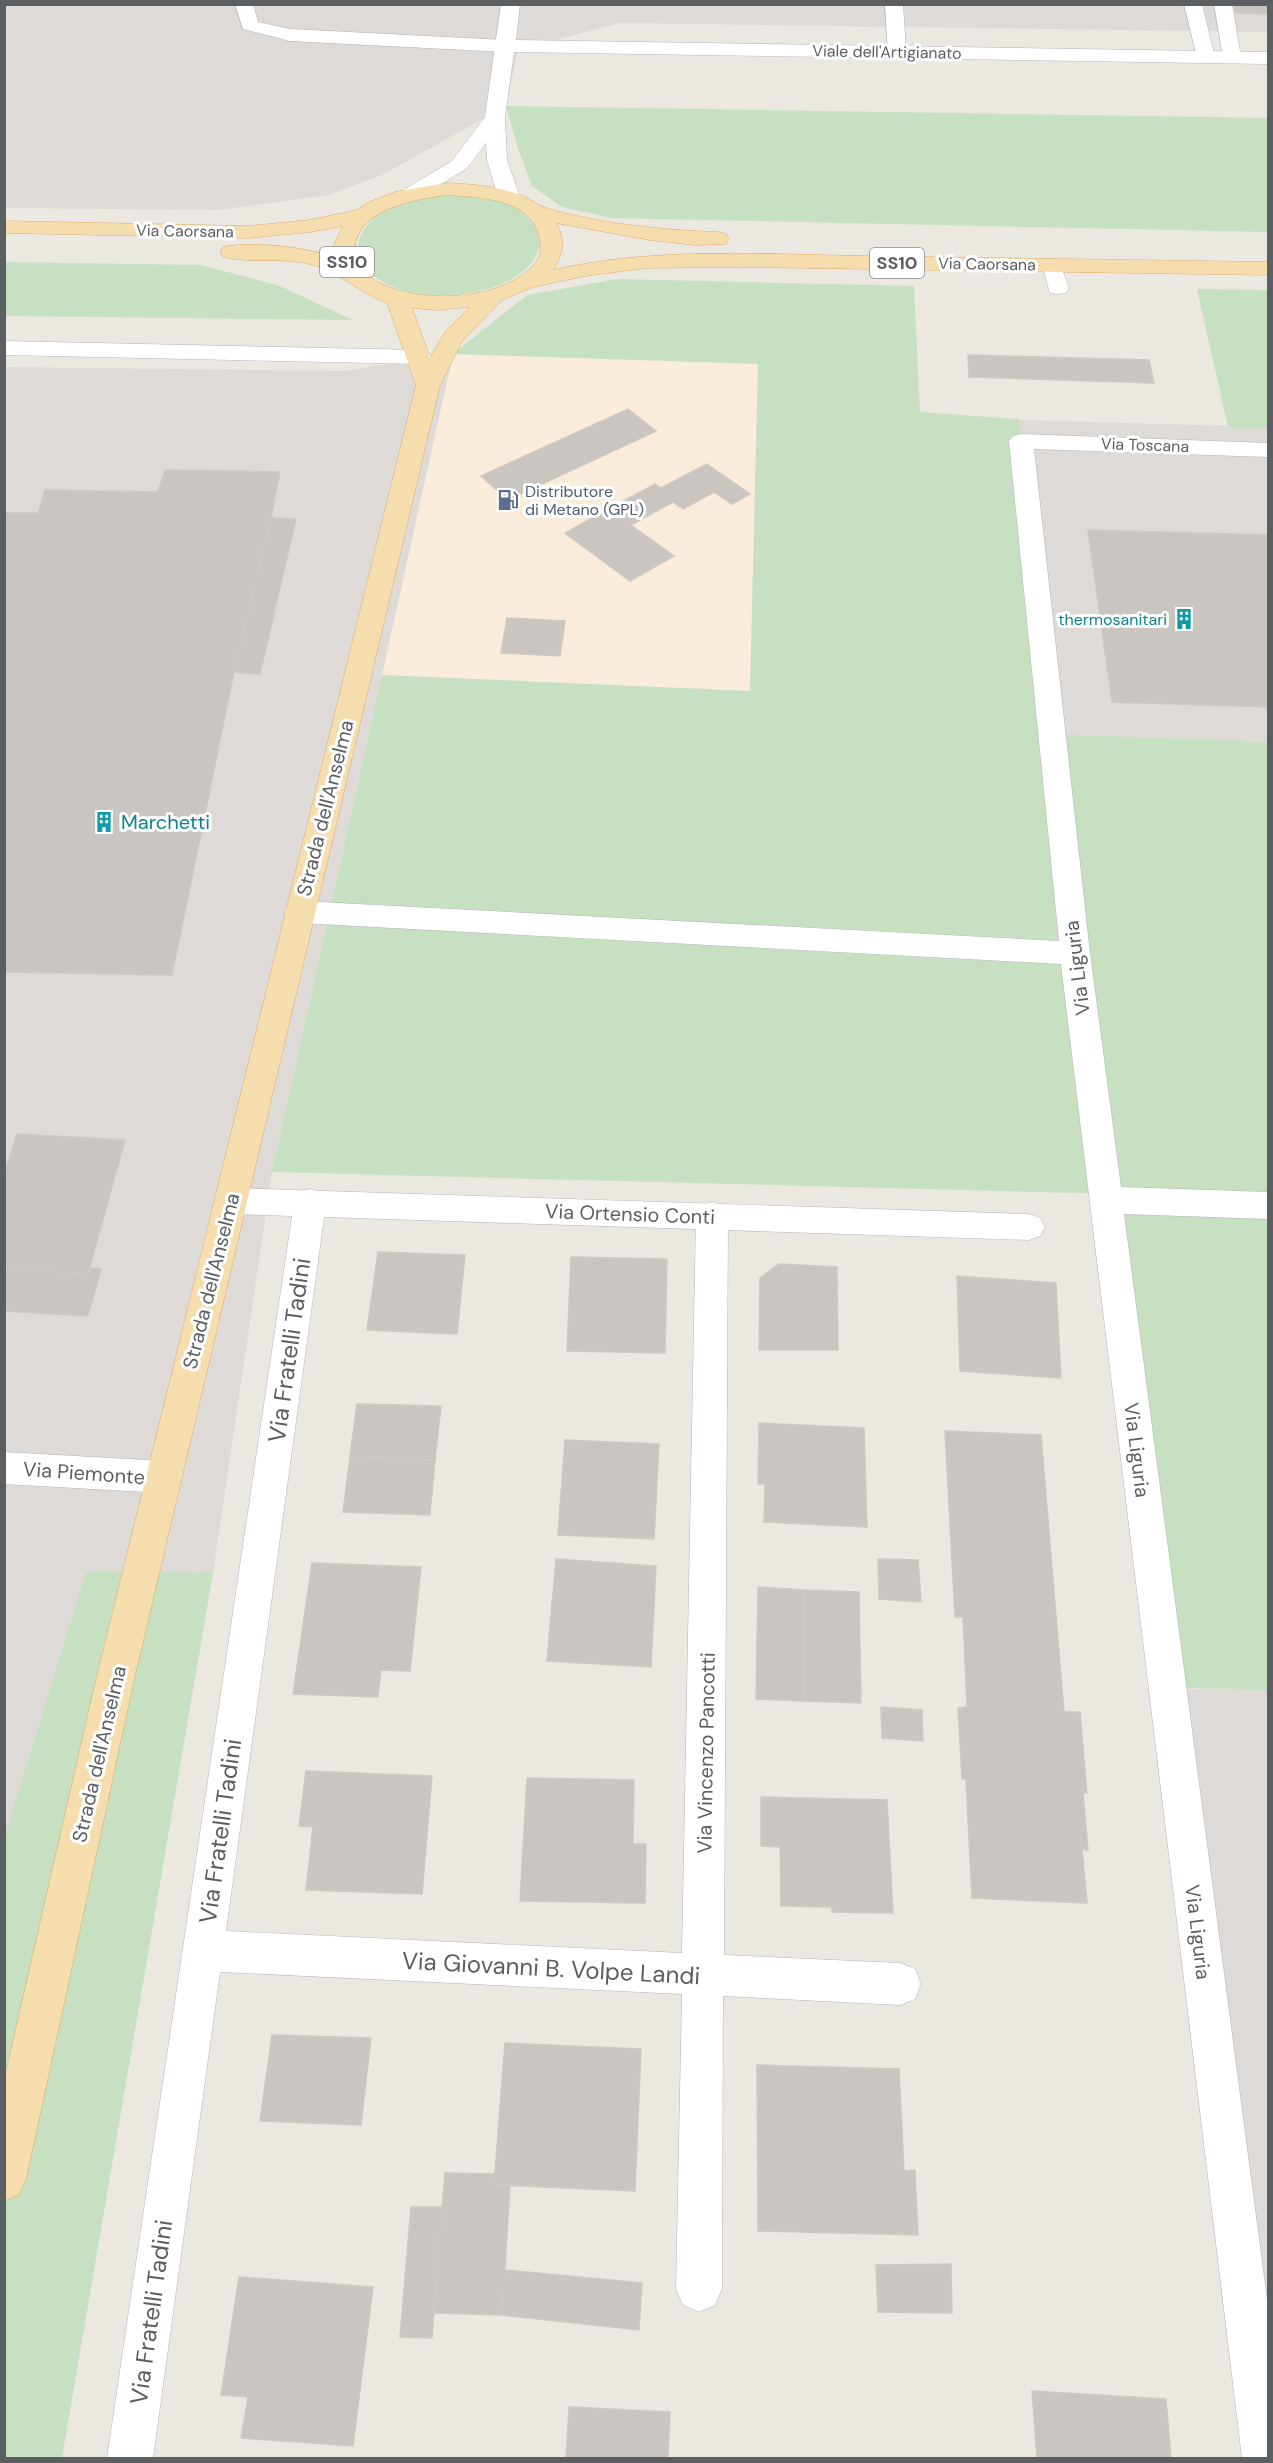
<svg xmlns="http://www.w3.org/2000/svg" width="1273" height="2463" font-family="'DM Sans',sans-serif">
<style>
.commercial{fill:#f9ecda}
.industrial{fill:#dddad7}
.green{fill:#c7e0c1}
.building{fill:#c9c5c1;stroke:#cfc9c1;stroke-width:1.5}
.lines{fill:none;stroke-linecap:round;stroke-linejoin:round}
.lane-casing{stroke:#b3b5b8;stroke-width:1}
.street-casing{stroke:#b3b5b8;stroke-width:1}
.primary-casing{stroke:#e0aa67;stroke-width:1}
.lane{fill:#fff;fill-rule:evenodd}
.street{fill:#fff;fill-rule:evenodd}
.primary{fill:#f5ddae;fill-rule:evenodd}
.labels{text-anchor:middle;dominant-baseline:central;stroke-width:6;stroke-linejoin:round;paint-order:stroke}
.far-street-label{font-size:16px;fill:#5b5f61;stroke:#fff}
.far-service-label{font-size:16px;fill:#4e5e75;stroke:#fff;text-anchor:start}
.far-culture-label{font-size:16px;fill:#0d838f;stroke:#fff;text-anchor:end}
.shield{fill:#fff;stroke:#8c8f90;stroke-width:1.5}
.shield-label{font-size:18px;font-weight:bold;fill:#5b5f61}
.street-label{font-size:20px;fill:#5b5f61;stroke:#fff}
.culture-label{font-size:20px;fill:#0d838f;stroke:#fff;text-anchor:start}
.near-street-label{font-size:24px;fill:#5b5f61;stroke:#fff}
</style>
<rect width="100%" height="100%" fill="#ebe8e2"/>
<polygon class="commercial" points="453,354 758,363 750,691 382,675"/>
<g class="industrial">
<polygon points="5,5 1268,5 1268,32 620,23 518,50 506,106 382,175 329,195 218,210 5,208"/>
<polygon points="453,354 272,1172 213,1573 86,1571 5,1836 5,367 343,371"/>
<polygon points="1019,420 1268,427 1268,742 1052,734"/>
<polygon points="1166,1688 1268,1691 1268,2450"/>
</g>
<g class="green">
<polygon points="506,106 1268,118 1268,232 611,218 562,207 532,186 518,149"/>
<path d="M 464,194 C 481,197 500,199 516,208 C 552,228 545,258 514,278 C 476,302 384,306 360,259 C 356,251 358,241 362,233 C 379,199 429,195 464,194 Z"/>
<polygon points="5,262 201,265 280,286 353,320 5,316"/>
<polygon points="618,279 914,286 920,412 1019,419 1052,734 1268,742 1268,1691 1166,1687 1113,1194 272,1172 382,675 750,691 758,364 453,354 527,295"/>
<polygon points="1197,289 1268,290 1268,427 1228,427"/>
<polygon points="86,1571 213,1573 62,2458 5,2458 5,1836"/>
</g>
<g class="building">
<polygon points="1234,4 1268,4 1268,14 1236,13"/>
<polygon points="968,355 1149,360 1154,383 969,377"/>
<polygon points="628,409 656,431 508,500 481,476"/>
<polygon points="707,464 750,494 732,504 714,492 683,509 673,502 631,525 608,509 655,484 661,488"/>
<polygon points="165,470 280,472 271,518 234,672 172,975 4,972 4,513 38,513 45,490 158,492"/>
<polygon points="608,509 631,525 674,556 630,581 565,533"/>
<polygon points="271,518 296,519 260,674 234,672"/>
<polygon points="1088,530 1268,535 1268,707 1112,702"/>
<polygon points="507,618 565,621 560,656 501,653"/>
<polygon points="17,1134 125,1140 88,1274 4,1269 4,1174"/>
<polygon points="378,1252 465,1255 457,1334 367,1330"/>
<polygon points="571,1257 667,1259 665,1353 567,1351"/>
<polygon points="779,1264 837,1267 838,1350 759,1350 760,1278"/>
<polygon points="91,1268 101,1269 88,1316 4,1311 4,1269 88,1274"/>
<polygon points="957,1276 1056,1283 1061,1378 960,1371"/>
<polygon points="357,1404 441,1406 435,1460 350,1456"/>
<polygon points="759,1423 864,1428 867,1527 764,1522 765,1484 758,1484"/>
<polygon points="945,1431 1041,1435 1064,1712 1080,1712 1087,1793 1083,1793 1088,1850 1082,1849 1087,1903 972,1898 966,1779 962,1779 958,1708 967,1707 963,1617 955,1617"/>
<polygon points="565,1440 659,1444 654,1539 558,1535"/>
<polygon points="350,1456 435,1460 430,1515 343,1512"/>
<polygon points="556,1559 656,1566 651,1667 547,1661"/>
<polygon points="878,1559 918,1560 921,1602 879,1599"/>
<polygon points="312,1563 421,1567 410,1671 381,1670 378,1697 293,1694"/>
<polygon points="758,1587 804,1590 804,1701 756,1699"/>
<polygon points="804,1590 859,1592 861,1703 804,1701"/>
<polygon points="881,1707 922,1710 923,1741 882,1738"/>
<polygon points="306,1771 432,1776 422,1894 306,1890 313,1827 299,1826"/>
<polygon points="527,1778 634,1780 633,1844 646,1844 645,1903 520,1901"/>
<polygon points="761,1797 887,1800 893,1913 832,1912 832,1907 781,1906 780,1847 761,1846"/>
<polygon points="272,2035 371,2038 361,2125 260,2121"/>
<polygon points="505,2043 641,2049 635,2191 494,2185"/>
<polygon points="757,2065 899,2069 904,2171 915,2170 918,2235 758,2231"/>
<polygon points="445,2173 496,2174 494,2185 510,2185 502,2315 433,2313"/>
<polygon points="411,2207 442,2207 432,2338 400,2337"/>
<polygon points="951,2264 952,2313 878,2312 876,2265"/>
<polygon points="505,2270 642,2283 639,2330 502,2315"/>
<polygon points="239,2277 373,2287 353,2446 241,2438 248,2397 221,2395"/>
<polygon points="1032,2391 1166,2399 1171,2458 1037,2458"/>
<polygon points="569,2407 670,2412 668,2458 566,2458"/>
</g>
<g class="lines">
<defs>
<g id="lane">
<polygon points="235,4 253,4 258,22 290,29 505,40 512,42 514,46 512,50 505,52 290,41 243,29"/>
<polygon points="885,4 903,4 906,52 904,56 890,56 888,52"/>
<polygon points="1184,4 1202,4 1215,57 1213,61 1199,61 1197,57"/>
<polygon points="1214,4 1232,4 1241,57 1239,61 1225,61 1223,57"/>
<polygon points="1052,259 1059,261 1069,288 1066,293 1058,294 1050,293 1042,265 1045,261"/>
<polygon points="4,341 420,350 428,352 431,357 428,362 420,364 4,355"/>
<polygon points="231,1188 1029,1214 1040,1218 1045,1227 1040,1236 1029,1240 231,1214 220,1210 215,1201 220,1192"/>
</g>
<g id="street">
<polygon points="501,4 520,4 516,40 1268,52 1268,64 514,52 505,117 507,160 520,197 517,202 509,203 501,202 498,197 487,160 486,143 466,169 419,197 412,199 405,197 401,193 405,189 452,161 485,117"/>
<polygon points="1021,434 1268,443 1268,457 1034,449 1090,953 1121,1187 1268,1192 1268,1219 1124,1214 1268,2307 1268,2458 1242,2458 1061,964 300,923 290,920 285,912 290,904 300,901 1059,941 1009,441 1013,436"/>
<polygon points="310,1189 322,1193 326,1203 226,1931 682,1953 696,1216 700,1206 712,1202 724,1206 728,1216 724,1955 900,1963 915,1969 921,1984 915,1999 900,2005 723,1996 722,2289 715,2305 699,2312 683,2305 676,2289 682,1994 220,1972 153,2458 107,2458 294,1203 298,1193"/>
<polygon points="4,1452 164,1461 177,1465 182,1477 177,1489 164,1493 4,1484"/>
</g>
<path id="primary" d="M 446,183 C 470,184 495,186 518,194 C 528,197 537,205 546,208 C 601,224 661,230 718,232 L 726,234 L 729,239 L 726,244 L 695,245 L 650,240 L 556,223 C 566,239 563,255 553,270 C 655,247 760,254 864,256 C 999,258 1133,260 1268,262 L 1268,275 L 739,267 L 646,268 L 585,276 L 533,287 L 502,300 L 462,341 L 440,385 L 133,1684 L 26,2179 L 19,2194 L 4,2201 L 4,2081 L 95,1684 L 416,385 L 387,303 C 362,294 343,275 317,266 C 286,256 253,264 223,257 L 220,252 L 223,247 C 251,241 309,247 335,258 L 334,245 L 343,226 L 310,232 L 248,238 L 4,233 L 4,221 L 248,226 L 310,220 L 357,210 L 367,203 L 395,192 ZM 446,195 C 478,197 530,198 539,236 C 542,246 542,254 536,262 C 506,301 426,303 386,286 C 371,280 356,267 355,250 C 354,209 417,199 446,195 ZM 470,307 L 444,333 L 430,358 L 412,308 L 437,310 Z"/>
</defs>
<use href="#lane" class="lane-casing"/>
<use href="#street" class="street-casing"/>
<use href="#primary" class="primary-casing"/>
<use href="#lane" class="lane"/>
<use href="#street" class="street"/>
<use href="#primary" class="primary"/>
</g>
<defs>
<symbol id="fuel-bare" viewBox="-9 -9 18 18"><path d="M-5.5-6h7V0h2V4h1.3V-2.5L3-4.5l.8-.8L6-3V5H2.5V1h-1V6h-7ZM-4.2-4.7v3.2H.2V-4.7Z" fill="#5c6f8a" stroke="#fff" stroke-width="2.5" paint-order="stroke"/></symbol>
<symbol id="building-bare" viewBox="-9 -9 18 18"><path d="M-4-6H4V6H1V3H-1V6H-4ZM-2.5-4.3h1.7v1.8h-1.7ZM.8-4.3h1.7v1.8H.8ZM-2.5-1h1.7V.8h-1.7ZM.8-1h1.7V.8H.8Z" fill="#0f9aa8" stroke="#fff" stroke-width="2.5" paint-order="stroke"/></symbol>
</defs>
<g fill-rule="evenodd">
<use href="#fuel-bare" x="493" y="485" width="30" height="30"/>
<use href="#building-bare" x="1169" y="604" width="30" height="30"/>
<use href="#building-bare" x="89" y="807" width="30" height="30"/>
</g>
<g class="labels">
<g class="far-street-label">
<text transform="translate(887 52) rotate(1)">Viale dell'Artigianato</text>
<text transform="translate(185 231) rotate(1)">Via Caorsana</text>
<text transform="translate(987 264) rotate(1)">Via Caorsana</text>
<text transform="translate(1145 445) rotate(2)">Via Toscana</text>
</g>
<g class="far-service-label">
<text x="525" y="491">Distributore<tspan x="525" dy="18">di Metano (GPL)</tspan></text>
</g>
<g class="far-culture-label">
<text x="1167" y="619">thermosanitari</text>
</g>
<g class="shield">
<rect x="320" y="247" width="54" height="30" rx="4.5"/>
<rect x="870" y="248" width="54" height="30" rx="4.5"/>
</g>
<g class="shield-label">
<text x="347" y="262">SS10</text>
<text x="897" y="263">SS10</text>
</g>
<g class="street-label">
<text transform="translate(325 808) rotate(-76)">Strada dell'Anselma</text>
<text transform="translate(1077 968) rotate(-97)">Via Liguria</text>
<text transform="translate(630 1214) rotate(2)">Via Ortensio Conti</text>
<text transform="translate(211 1281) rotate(-76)">Strada dell'Anselma</text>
<text transform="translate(1137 1450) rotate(83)">Via Liguria</text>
<text transform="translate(84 1473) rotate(4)">Via Piemonte</text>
<text transform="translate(706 1753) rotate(-89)">Via Vincenzo Pancotti</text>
<text transform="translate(99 1754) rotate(-77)">Strada dell'Anselma</text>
<text transform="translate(1198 1932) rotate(83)">Via Liguria</text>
</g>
<g class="culture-label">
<text x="121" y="822">Marchetti</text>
</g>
<g class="near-street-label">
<text transform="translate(289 1350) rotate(-82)">Via Fratelli Tadini</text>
<text transform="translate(220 1831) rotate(-82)">Via Fratelli Tadini</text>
<text transform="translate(551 1968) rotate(3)">Via Giovanni B. Volpe Landi</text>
<text transform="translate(151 2312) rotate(-82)">Via Fratelli Tadini</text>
</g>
</g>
<rect width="1273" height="2463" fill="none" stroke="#5b5f61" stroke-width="12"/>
</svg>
